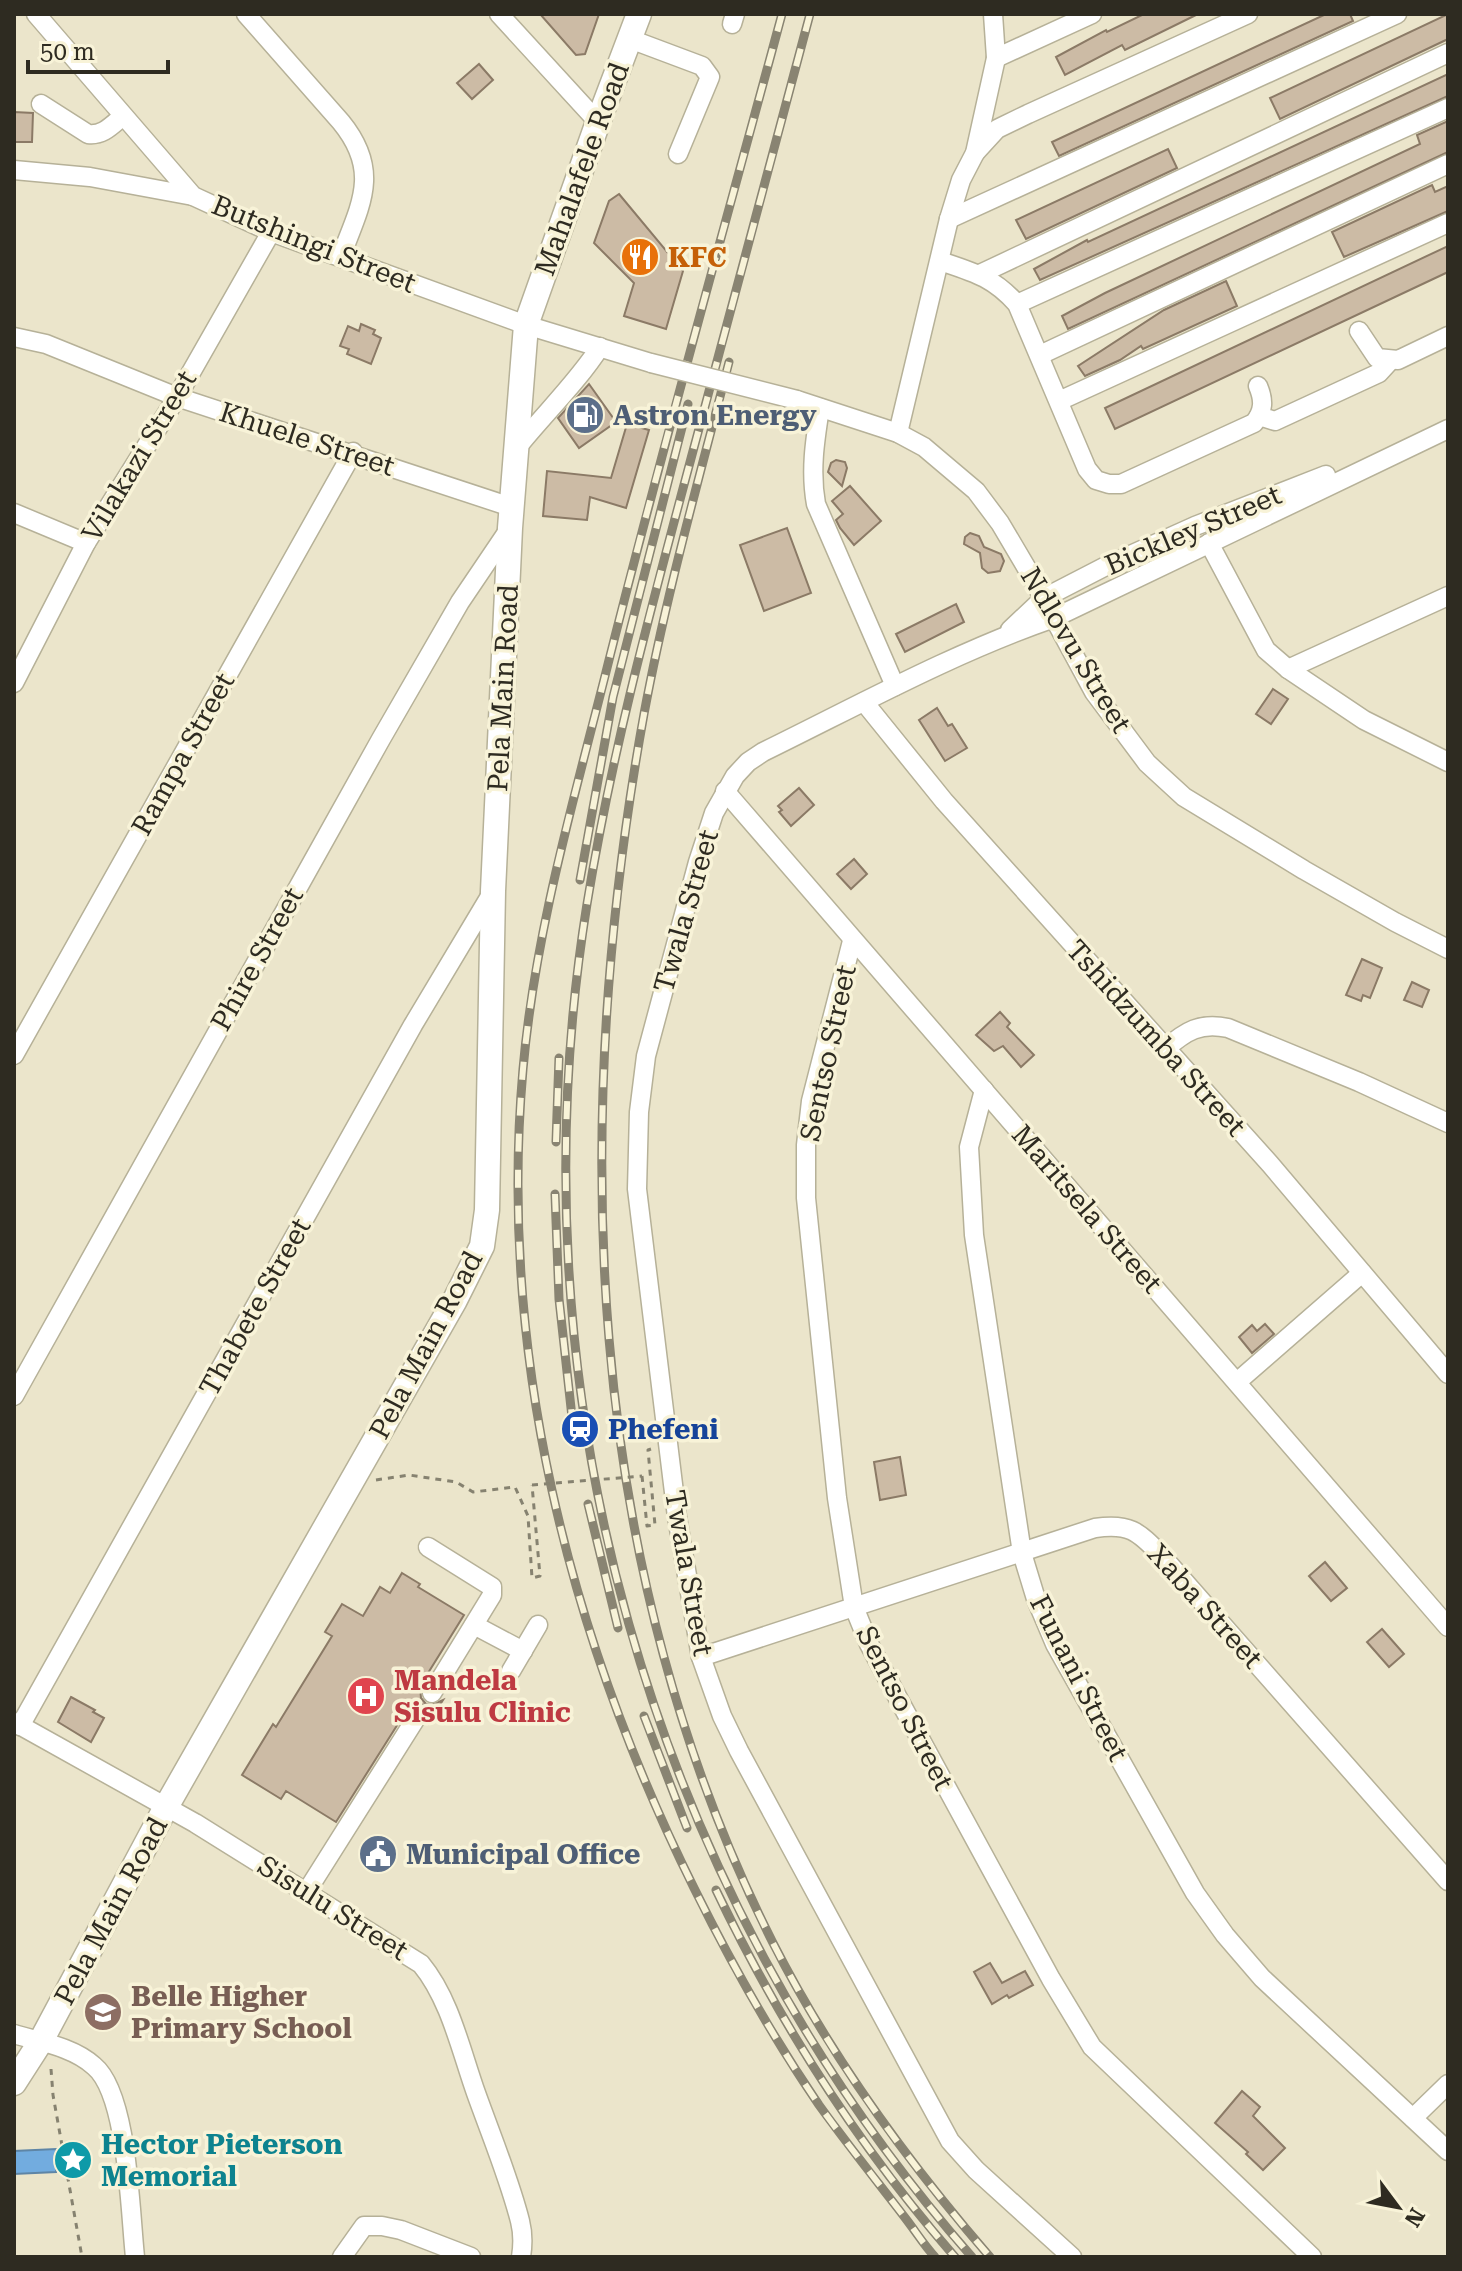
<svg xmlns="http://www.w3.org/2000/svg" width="1462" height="2271" font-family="'Roboto Serif',serif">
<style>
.water{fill:#72acdf;stroke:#5e85a6;stroke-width:2}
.building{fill:#ccbba5;stroke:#8b7a66;stroke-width:2}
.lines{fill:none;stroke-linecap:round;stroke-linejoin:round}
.minor-casing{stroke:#b6b198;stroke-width:21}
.major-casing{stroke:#b6b198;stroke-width:27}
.path{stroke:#868270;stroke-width:3;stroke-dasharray:6 6;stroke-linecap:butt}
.minor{stroke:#fff;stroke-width:18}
.major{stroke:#fff;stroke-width:24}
.rail-casing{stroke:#898472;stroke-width:9}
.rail{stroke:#f8f3d8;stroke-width:6;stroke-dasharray:18;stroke-linecap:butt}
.minor-bridge-casing{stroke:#b6b198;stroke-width:21;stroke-linecap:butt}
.path-bridge{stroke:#868270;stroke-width:3;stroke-dasharray:6 6;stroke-linecap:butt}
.minor-bridge{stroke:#fff;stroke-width:18}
.labels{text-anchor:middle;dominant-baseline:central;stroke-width:7;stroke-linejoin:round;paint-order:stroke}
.street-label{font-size:28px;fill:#2e2b21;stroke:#f8f3d8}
.food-label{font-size:28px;font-weight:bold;fill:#c56008;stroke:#f8f3d8;text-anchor:start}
.service-label{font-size:28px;font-weight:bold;fill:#4e5e75;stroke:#f8f3d8;text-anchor:start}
.transit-label{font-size:28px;font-weight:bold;fill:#164399;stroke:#f8f3d8;text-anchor:start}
.health-label{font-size:28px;font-weight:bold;fill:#be3a42;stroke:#f8f3d8;text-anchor:start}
.education-label{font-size:28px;font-weight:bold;fill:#785e54;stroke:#f8f3d8;text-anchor:start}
.culture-label{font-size:28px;font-weight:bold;fill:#0d838f;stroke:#f8f3d8;text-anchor:start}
</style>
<rect width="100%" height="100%" fill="#ebe5cb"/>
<polygon class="water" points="56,2149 56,2172 14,2174 14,2151"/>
<g class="building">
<polygon points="540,14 599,14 585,54 576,55"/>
<polygon points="1144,14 1198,14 1125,50 1122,45 1065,75 1056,57 1106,30 1107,32"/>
<polygon points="1326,14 1350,14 1353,21 1059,156 1052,142"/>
<polygon points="1448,14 1448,39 1280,119 1270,98"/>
<polygon points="479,64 493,80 472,99 457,83"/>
<polygon points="1448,74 1448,96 1040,280 1034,269 1087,240 1088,242"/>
<polygon points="14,112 33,113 32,142 14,142"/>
<polygon points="1448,121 1448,152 1068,329 1062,316 1105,293 1420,144 1417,135"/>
<polygon points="1168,149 1177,168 1026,239 1016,220"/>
<polygon points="1432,185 1435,192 1448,186 1448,211 1344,257 1332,232"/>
<polygon points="619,194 683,271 666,329 624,316 634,283 594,243 609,201"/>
<polygon points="1448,246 1448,272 1115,429 1105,408"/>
<polygon points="1226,281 1237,306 1143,349 1141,346 1120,360 1085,376 1078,366 1164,310"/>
<polygon points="361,324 375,330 373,334 381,338 371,364 347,354 349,349 340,346 348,326 359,331"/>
<polygon points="589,384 616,422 579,448 558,418"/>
<polygon points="627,424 649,430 626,508 590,497 587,520 543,516 547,471 611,478"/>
<polygon points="836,460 845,462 847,468 842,486 828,472 831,463"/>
<polygon points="850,486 881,521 854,545 840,528 836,520 843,514 832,501"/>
<polygon points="787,528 811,593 764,611 740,545"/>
<polygon points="970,533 979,536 984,547 1001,554 1004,561 1000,571 988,573 982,568 980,553 964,544 965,537"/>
<polygon points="956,604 964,622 905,652 896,634"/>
<polygon points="1273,689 1288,699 1271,724 1256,714"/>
<polygon points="937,708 948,726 952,724 967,748 945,761 919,720"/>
<polygon points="799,788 814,805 791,826 779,812 782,810 778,806"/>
<polygon points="854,859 867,874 851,889 837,874"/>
<polygon points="1362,959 1382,968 1370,998 1363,995 1361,1001 1346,995"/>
<polygon points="1412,982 1429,990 1422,1007 1404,1000"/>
<polygon points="1000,1012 1010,1023 1007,1027 1034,1055 1021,1067 1003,1046 994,1051 976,1035"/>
<polygon points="1265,1324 1274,1334 1252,1353 1239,1337 1252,1325 1257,1331"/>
<polygon points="900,1457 906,1495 880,1500 874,1462"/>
<polygon points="1325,1562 1347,1588 1331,1601 1309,1576"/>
<polygon points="402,1573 420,1584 418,1587 464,1615 420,1686 421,1698 426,1704 432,1705 443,1700 429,1722 429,1710 425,1705 418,1703 408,1708 336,1822 286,1791 281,1799 242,1775 273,1724 276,1727 332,1636 325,1632 342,1604 363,1616 380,1587 390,1593"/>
<polygon points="1382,1629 1404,1654 1389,1667 1367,1642"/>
<polygon points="71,1697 95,1710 93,1712 104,1718 91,1742 58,1722"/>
<polygon points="990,1963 1002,1983 1025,1971 1033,1985 1009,1998 1007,1995 992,2004 974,1972"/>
<polygon points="1242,2091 1260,2107 1253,2116 1285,2148 1263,2170 1246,2154 1248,2152 1215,2123"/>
</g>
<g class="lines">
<defs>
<g id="minor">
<polyline points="36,14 193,196 271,232 526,325 651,363"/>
<path d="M 246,14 L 341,122 C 381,171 361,204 341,256"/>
<polyline points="499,14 598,122"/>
<polyline points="732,24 735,14"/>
<polyline points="630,39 702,66 710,77 678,154"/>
<polyline points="996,58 1092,14"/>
<path d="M 41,104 L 88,134 C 103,136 112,125 123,116"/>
<polyline points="975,153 997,129 1028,114 1248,14"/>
<polyline points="14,170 90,177 193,196"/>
<polyline points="949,219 1397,14"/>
<path d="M 940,261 C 973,272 993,277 1017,304 L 1087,469 L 1096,480 L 1109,484 L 1121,484 L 1254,423 C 1264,411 1264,400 1258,386"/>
<polyline points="980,274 1448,53"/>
<polyline points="1017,304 1448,108"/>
<polyline points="1359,331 1377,358 1398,360 1448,336"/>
<polyline points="14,337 46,344 177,397 511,507"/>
<polyline points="1040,355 1448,164"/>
<polyline points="797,400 898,433 924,447 976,491 1000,523 1029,572 1094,692 1147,763 1184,797 1304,870 1395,922 1448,949"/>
<polyline points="1059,401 1448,223"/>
<path d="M 820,408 C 815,440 810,471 816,504 L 895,686"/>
<polyline points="1259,416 1275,421 1379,373 1390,361"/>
<polyline points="898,433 949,219 961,180 975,153 996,58 993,14"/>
<path d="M 516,449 C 543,415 576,384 600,347"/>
<polyline points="14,513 86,543"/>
<polyline points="1209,543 1266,650 1288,669 1364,720 1448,762"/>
<polyline points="1010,630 1044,598 1106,566 1195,526 1326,475"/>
<polyline points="1288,669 1448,596"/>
<polyline points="14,683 86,543 177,397 271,232"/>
<polyline points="864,702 944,801 1270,1164 1448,1374"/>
<polyline points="725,791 1448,1627"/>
<polyline points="852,941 811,1101 806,1145 806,1198 837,1498 854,1607 869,1644 899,1700 1051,1979 1092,2047 1312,2257"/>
<path d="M 1165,1049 C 1186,1031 1200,1022 1228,1028 L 1359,1082 L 1448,1123"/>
<polyline points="14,1055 353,452"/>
<polyline points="984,1090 969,1147 974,1235 1022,1553 1036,1599 1055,1644 1195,1893 1225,1935 1262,1978 1448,2151"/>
<polyline points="1237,1382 1362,1273"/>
<polyline points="14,1396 381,739 460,602 510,528"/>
<polyline points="428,1547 492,1587 492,1595 432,1693"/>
<polyline points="474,1625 523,1651"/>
<path d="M 701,1657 L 1095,1528 C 1129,1523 1138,1531 1161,1555 L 1448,1881"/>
<polyline points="511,1671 538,1625"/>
<path d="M 14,1722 L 195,1823 L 421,1964 C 450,1999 461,2051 476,2093 C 491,2135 509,2178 520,2221 C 523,2233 523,2245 521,2257"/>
<polyline points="20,1726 413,1025 492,893"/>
<polyline points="307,1891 418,1715"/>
<path d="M 14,2034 C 41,2042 73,2047 94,2066 C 128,2094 130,2212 135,2257"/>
<polyline points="1413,2118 1448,2084"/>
<polyline points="342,2257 364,2226 382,2226 401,2230 471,2257"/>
<path d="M 1072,2257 L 976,2170 L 950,2141 L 739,1751 L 722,1716 L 701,1657 L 677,1517 L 637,1189 L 639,1112 L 646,1056 L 698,862 L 714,813 L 735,776 L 748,762 L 763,752 C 859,705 953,653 1054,618 L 1448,429"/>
</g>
<polyline id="major" points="14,2083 41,2041 166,1807 455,1300 482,1246 487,1210 493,891 510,528 526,325 598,122 639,14"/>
</defs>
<use href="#minor" class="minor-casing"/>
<use href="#major" class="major-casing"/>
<g class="path">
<polyline points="642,1476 647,1526 655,1525 648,1450 651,1449"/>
<polyline points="376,1480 409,1475 456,1482 473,1492 515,1487 528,1516 532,1578 540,1576 532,1485"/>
<polyline points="51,2069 53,2095 82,2257"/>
</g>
<use href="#minor" class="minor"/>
<use href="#major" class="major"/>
<defs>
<g id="rail">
<path d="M 782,14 C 723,233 661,452 606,672 C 573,803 535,933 523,1069 C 498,1353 568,1634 694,1888 C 731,1963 772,2036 819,2105 C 847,2144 877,2181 906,2219 C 916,2232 924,2245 935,2257"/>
<path d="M 810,14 C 771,160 732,306 693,451 C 653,601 612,750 587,904 C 509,1387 648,1889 972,2257"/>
<path d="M 729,362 C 699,479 666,595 644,714 C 570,1123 582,1565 773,1943 C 831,2057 907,2161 990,2257"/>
<polyline points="580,880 613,697 688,404"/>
<polyline points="556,1142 559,1058"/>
<polyline points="555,1194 559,1299 572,1417"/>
<polyline points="588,1504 618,1628"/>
<polyline points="644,1716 687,1828"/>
<path d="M 716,1890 C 779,2022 859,2147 955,2257"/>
</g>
</defs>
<use href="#rail" class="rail-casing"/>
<use href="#rail" class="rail"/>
<defs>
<polyline id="minor-bridge" points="651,363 797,400"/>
</defs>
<use href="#minor-bridge" class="minor-bridge-casing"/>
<polyline class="path-bridge" points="532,1485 642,1476"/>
<use href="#minor-bridge" class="minor-bridge"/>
</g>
<defs>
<symbol id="restaurant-disc" viewBox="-11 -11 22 22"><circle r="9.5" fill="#e8710a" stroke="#f8f3d8"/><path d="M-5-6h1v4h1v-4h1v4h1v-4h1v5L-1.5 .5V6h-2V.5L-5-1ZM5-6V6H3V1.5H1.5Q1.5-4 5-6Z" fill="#fff"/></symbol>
<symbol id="fuel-disc" viewBox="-11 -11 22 22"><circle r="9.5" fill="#5c6f8a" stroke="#f8f3d8"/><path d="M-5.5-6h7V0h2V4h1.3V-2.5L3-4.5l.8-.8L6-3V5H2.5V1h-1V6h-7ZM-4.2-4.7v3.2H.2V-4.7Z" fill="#fff"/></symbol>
<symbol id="station-disc" viewBox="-11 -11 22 22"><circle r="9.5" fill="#1a4fb4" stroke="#f8f3d8"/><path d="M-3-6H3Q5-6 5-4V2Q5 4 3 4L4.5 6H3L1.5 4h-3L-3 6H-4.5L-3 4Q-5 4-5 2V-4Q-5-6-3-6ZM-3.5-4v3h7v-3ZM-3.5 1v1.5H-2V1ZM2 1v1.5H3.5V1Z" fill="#fff"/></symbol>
<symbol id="hospital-disc" viewBox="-11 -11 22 22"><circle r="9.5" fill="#e0444e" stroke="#f8f3d8"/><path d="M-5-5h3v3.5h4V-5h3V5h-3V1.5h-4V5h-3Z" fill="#fff"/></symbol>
<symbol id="civic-disc" viewBox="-11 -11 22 22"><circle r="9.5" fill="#5c6f8a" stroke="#f8f3d8"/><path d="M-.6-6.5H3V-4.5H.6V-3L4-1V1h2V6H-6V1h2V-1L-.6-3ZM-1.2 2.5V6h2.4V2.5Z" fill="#fff"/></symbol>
<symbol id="school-disc" viewBox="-11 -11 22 22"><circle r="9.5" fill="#8d6e63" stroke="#f8f3d8"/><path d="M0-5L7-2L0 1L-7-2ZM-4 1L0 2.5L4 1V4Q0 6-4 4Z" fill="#fff"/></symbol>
<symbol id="sight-disc" viewBox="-11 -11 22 22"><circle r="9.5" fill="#0f9aa8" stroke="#f8f3d8"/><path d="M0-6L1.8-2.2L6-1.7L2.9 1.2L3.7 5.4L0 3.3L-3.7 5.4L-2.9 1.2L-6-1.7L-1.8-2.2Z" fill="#fff"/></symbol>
</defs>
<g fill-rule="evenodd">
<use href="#restaurant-disc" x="618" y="235" width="44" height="44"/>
<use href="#fuel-disc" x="563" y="393" width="44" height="44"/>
<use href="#station-disc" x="558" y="1407" width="44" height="44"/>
<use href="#hospital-disc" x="344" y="1674" width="44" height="44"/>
<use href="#civic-disc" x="356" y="1832" width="44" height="44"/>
<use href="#school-disc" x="81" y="1990" width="44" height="44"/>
<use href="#sight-disc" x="51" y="2138" width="44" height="44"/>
</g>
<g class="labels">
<g class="street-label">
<text transform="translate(582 169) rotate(-70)">Mahalafele Road</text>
<text transform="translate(314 244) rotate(22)">Butshingi Street</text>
<text transform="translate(307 439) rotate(18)">Khuele Street</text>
<text transform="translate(139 456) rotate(-59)">Vilakazi Street</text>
<text transform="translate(1193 530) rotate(-23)">Bickley Street</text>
<text transform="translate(1076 650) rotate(59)">Ndlovu Street</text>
<text transform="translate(503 688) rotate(-87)">Pela Main Road</text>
<text transform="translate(183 754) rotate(-61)">Rampa Street</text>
<text transform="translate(686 911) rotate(-74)">Twala Street</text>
<text transform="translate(257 959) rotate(-61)">Phire Street</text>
<text transform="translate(1156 1038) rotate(48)">Tshidzumba Street</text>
<text transform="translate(828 1053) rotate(-78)">Sentso Street</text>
<text transform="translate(1087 1209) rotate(49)">Maritsela Street</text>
<text transform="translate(255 1307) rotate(-61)">Thabete Street</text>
<text transform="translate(426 1345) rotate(-62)">Pela Main Road</text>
<text transform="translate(689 1573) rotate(80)">Twala Street</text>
<text transform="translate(1205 1606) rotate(48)">Xaba Street</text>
<text transform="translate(1079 1678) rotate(63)">Funani Street</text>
<text transform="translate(905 1708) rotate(63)">Sentso Street</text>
<text transform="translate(333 1908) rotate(32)">Sisulu Street</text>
<text transform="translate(111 1911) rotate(-62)">Pela Main Road</text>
</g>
<g class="food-label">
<text x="668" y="257">KFC</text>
</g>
<g class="service-label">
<text x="613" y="415">Astron Energy</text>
<text x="406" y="1854">Municipal Office</text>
</g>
<g class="transit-label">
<text x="608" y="1429">Phefeni</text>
</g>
<g class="health-label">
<text x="394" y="1680">Mandela<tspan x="394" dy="32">Sisulu Clinic</tspan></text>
</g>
<g class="education-label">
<text x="131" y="1996">Belle Higher<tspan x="131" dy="32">Primary School</tspan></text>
</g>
<g class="culture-label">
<text x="101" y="2144">Hector Pieterson<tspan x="101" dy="32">Memorial</tspan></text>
</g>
</g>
<rect width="1462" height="2271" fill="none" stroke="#2e2b21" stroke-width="32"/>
<g transform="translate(1398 2207) rotate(122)" stroke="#f8f3d8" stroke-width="6" paint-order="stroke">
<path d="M0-6L14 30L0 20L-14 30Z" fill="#2e2b21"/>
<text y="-12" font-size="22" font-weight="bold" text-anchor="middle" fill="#2e2b21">N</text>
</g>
<path d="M28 60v12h140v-12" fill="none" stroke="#2e2b21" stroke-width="4"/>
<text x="40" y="60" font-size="24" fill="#2e2b21" stroke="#f8f3d8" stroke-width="6" paint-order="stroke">50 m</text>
</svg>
